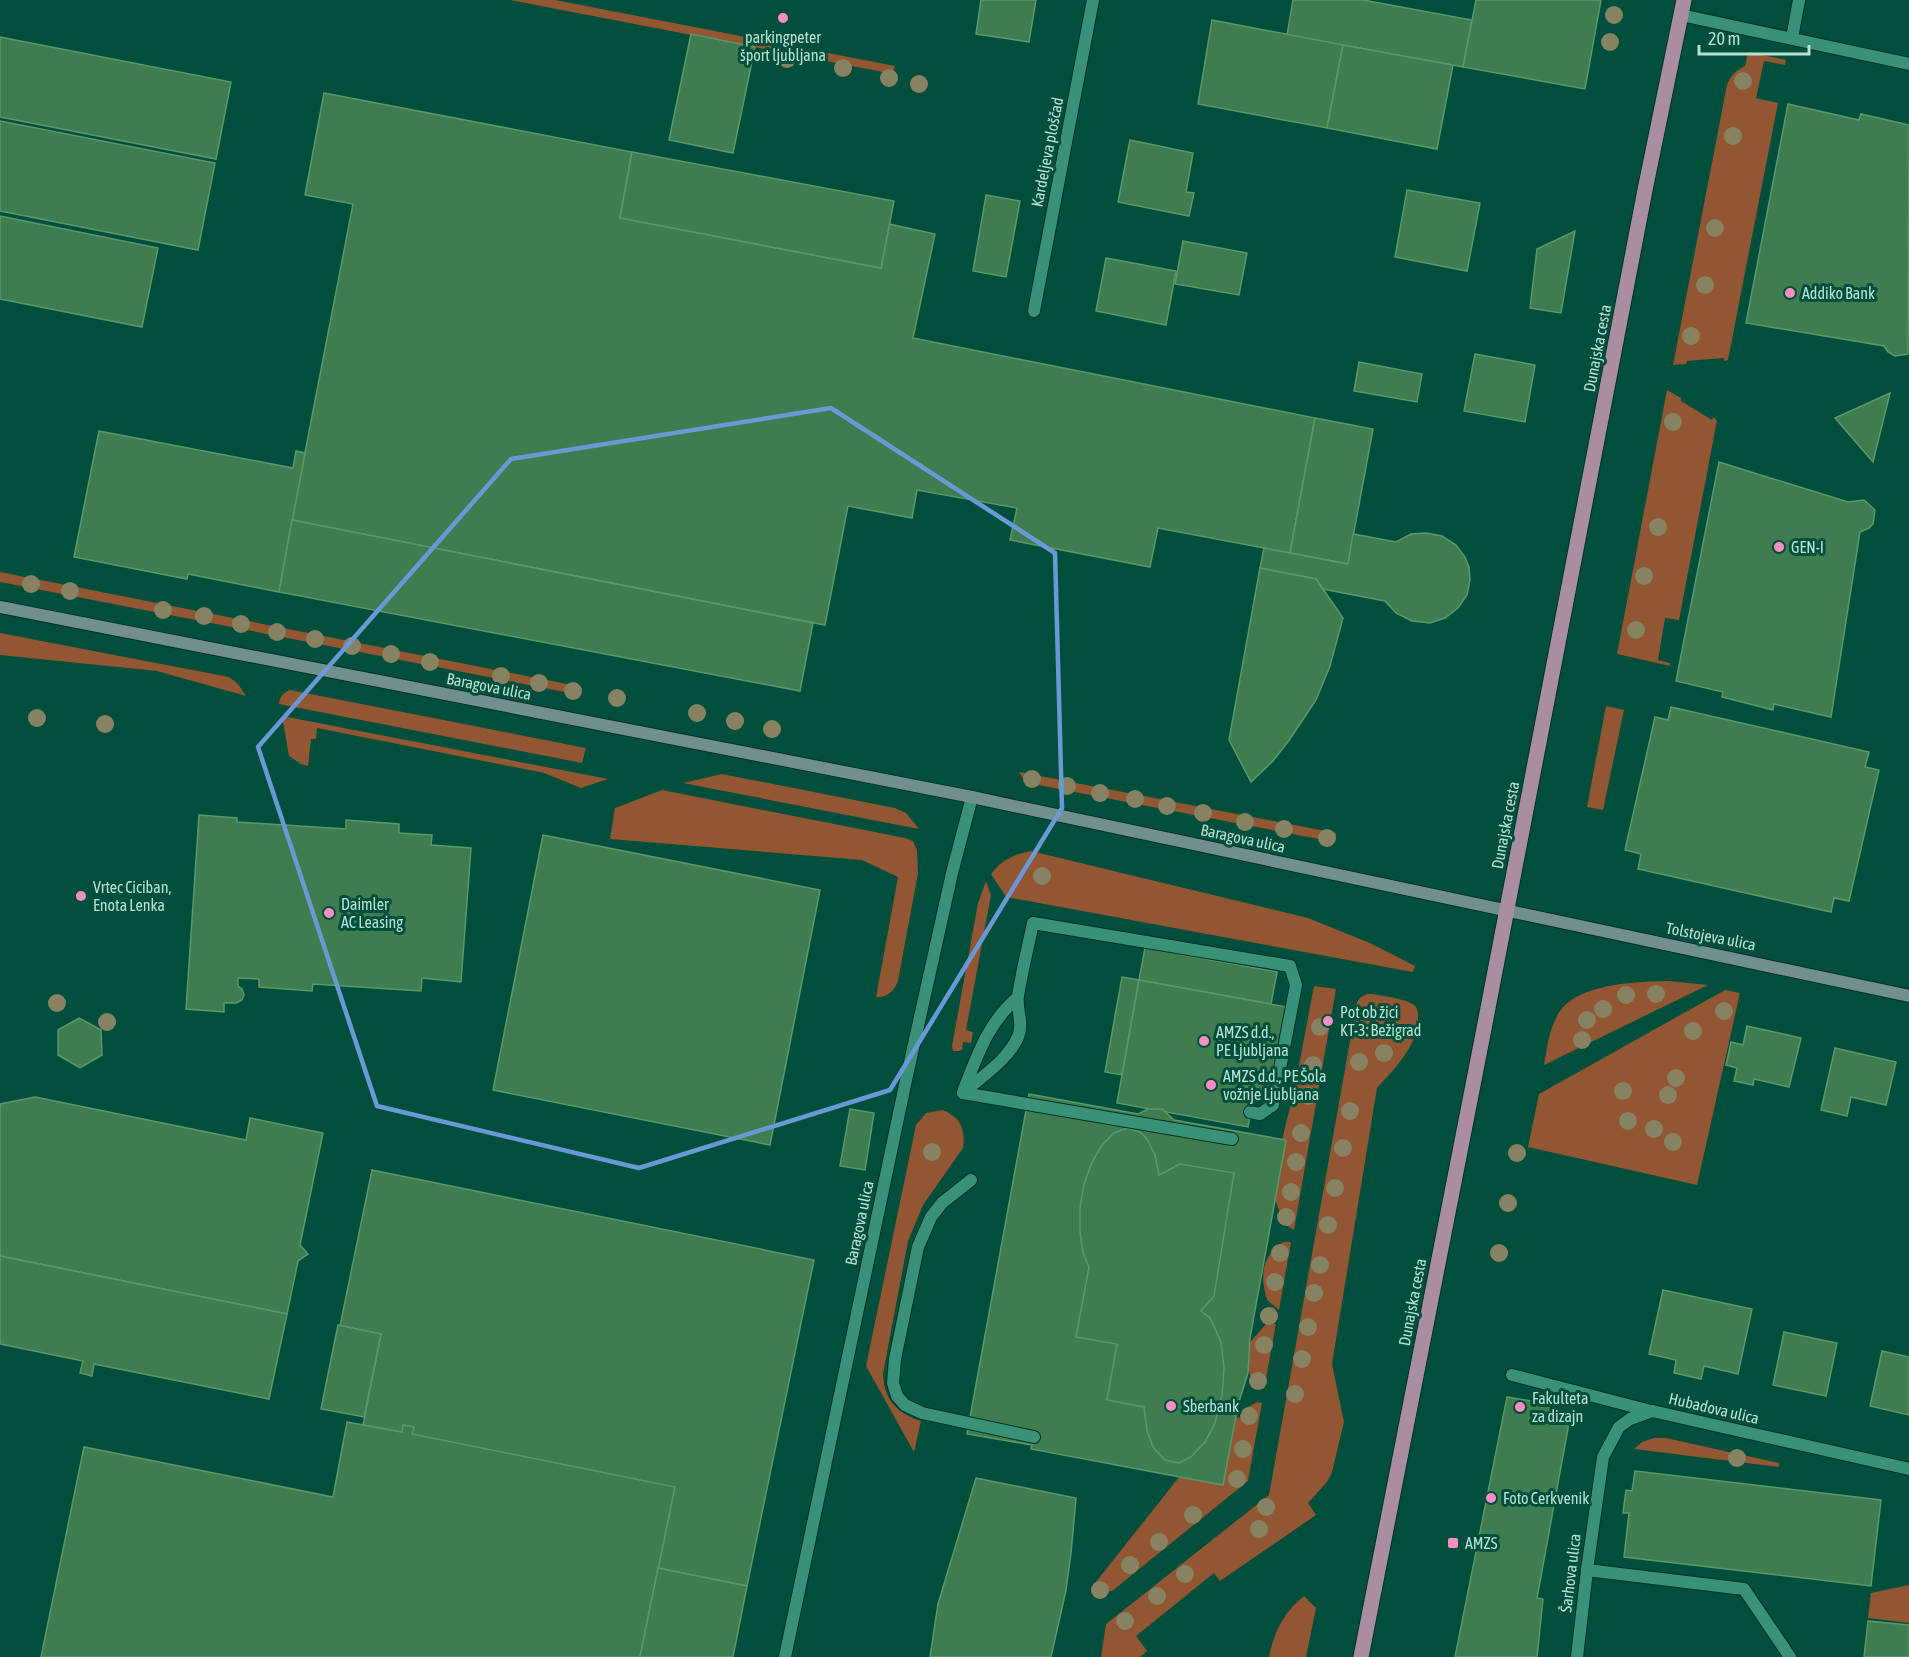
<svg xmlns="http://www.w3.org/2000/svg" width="1909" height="1657" font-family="'Asap Condensed',sans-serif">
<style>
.green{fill:#925632}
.building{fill:#3f7c4f;stroke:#5b9869;stroke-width:1.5}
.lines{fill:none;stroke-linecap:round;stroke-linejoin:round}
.lane-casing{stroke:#003225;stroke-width:14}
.street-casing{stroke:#003225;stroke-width:14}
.secondary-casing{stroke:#003225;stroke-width:14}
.primary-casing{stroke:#003225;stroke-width:17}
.lane{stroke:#399278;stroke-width:12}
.street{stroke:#399278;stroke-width:12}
.secondary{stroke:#71908d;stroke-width:12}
.primary{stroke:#a98da1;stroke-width:15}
.tree{fill:#878262}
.marked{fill:none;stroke:#6a98d5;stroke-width:4.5;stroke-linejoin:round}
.poi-dot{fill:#fb8fc4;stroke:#004f3d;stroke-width:2}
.labels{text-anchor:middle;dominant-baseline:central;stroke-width:6;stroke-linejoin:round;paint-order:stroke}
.poi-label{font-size:16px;fill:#b8e1d2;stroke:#004f3d;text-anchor:start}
.street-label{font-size:16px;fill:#b8e1d2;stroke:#004f3d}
</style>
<rect width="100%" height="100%" fill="#004f3d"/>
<g class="green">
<polygon points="510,0 555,0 895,66 893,74"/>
<path d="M 1748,52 L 1786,60 L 1785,65 L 1764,61 L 1756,98 L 1778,103 L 1728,360 L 1724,361 L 1724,358 L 1687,361 L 1686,364 L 1673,365 L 1727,85 C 1731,75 1735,71 1745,66 Z"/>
<polygon points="1667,390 1681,398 1681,401 1712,420 1713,417 1717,420 1679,620 1665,618 1658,660 1670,663 1670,666 1617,654"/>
<polygon points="0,572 577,686 575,694 0,582"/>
<polygon points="0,633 229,677 238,684 246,696 157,671 0,655"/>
<path d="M 290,690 L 586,748 L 582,763 L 279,704 C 279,697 284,692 290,690 Z"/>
<polygon points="1606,706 1624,710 1603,810 1587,807"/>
<polygon points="282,716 608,779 581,788 544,773 317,728 316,739 311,739 308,766 301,764 289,756"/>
<polygon points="1019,772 1336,833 1334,842 1033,784 1024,780"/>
<polygon points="722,774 895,808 906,813 919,829 683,783"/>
<path d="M 662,790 L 905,838 L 913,841 L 917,850 L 918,873 L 898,981 C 894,991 887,998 876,997 L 898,877 L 862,860 L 610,839 L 615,808 Z"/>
<path d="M 1031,851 L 1308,918 L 1370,943 L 1415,966 L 1413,972 L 1006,897 L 991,874 C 1001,860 1014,854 1031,851 Z"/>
<polygon points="986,881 991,895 966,1030 973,1032 971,1043 963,1042 962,1050 959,1051 953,1051 952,1046 978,903"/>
<path d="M 1668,981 L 1708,985 L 1544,1065 C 1547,1049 1549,1030 1557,1016 C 1574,983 1635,982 1668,981 Z"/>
<polygon points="1314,986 1336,989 1294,1230 1284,1224 1274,1196 1274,1173 1295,1086"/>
<polygon points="1725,990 1740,993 1697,1185 1528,1147 1539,1094"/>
<path d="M 1367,994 L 1373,994 C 1383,996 1407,999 1414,1005 C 1419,1009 1418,1015 1418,1022 C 1414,1050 1395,1068 1377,1088 L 1332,1364 L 1344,1422 L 1332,1472 L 1327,1482 L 1308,1503 L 1316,1515 L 1220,1581 L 1214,1573 L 1136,1636 L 1147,1651 L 1140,1657 L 1101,1657 L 1106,1624 L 1269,1495 L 1357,1002 L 1361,997 Z"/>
<path d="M 942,1110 C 960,1116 966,1129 963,1148 L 923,1205 L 908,1241 L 883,1374 C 884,1400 897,1413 921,1421 L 914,1452 L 866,1366 L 916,1125 L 926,1113 Z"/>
<path d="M 1283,1242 L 1291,1242 L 1279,1310 L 1267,1300 C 1260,1277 1261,1256 1283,1242 Z"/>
<polygon points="1267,1323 1276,1324 1264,1389 1251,1380 1247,1362 1250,1342"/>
<polygon points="1257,1402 1262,1403 1248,1481 1112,1591 1098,1593 1091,1588 1180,1476 1234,1417 1241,1418 1246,1408"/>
<polygon points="1654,1438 1666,1438 1779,1463 1779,1467 1634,1449 1642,1442"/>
<polygon points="1909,1585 1909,1623 1868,1618 1871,1593"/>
<path d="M 1304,1596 L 1316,1608 L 1306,1657 L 1269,1657 C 1274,1631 1284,1612 1304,1596 Z"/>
</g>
<g class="building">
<polygon points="981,0 1036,0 1029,42 976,34"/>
<polygon points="1293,0 1363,0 1472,20 1463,67 1287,35"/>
<polygon points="1476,0 1601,0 1585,89 1463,67"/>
<polygon points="1212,20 1343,45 1327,128 1198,104"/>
<polygon points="691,34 755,47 733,153 669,140"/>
<polygon points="0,37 231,82 216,159 0,117"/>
<polygon points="1343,45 1453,65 1437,149 1327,128"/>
<polygon points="324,93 632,152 620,218 881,268 889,224 935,234 913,338 1315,418 1290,553 1158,528 1150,567 1010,540 1017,508 917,490 912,518 848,506 825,625 292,520 353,204 305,195"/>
<polygon points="1788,104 1859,120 1861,114 1909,125 1908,354 1895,356 1888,352 1884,346 1746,323"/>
<polygon points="0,121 215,163 198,250 0,211"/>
<polygon points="1130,140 1193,153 1186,192 1194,193 1189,216 1118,202"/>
<polygon points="632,152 894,201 881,268 620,218"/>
<polygon points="1407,190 1480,203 1467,271 1395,257"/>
<polygon points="986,195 1020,201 1006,277 973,271"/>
<polygon points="0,216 158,248 142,327 0,299"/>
<polygon points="1575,231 1561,313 1530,308 1537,249"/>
<polygon points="1183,241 1247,253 1239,295 1175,284"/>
<polygon points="1106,258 1176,271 1166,325 1096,311"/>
<polygon points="1475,354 1535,365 1525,422 1464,411"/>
<polygon points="1359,362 1422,374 1417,402 1354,391"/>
<polygon points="1890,393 1873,462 1835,418"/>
<polygon points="1315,418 1373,429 1348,564 1290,553"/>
<polygon points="99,431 293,468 296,451 305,453 279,592 188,574 187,579 74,557"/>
<polygon points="1719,462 1848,502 1864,500 1875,510 1873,524 1869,528 1860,532 1831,717 1774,704 1773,710 1722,697 1723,692 1676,681"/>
<polygon points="292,520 813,623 800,691 279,592"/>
<polygon points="1426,533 1442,536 1456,545 1465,557 1469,567 1470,580 1467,595 1458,608 1445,618 1430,623 1412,621 1396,613 1385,601 1323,589 1316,579 1260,568 1264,548 1348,564 1353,534 1396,542 1411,534"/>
<polygon points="1260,568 1316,579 1343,618 1330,666 1316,700 1290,739 1273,761 1251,782 1229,740"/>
<polygon points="1671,707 1869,752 1865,767 1879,770 1849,901 1834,898 1831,912 1638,869 1641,854 1625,850 1655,717 1668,720"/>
<polygon points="199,815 237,818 237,822 346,829 346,820 399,824 399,833 432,835 431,845 471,848 461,982 422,978 421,991 313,984 312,991 259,987 259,979 238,978 238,986 242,989 244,995 242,1000 236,1003 224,1003 224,1012 186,1009"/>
<polygon points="543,835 820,890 770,1145 493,1090"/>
<polygon points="1145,948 1277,972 1271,1004 1139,980"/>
<polygon points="1122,977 1139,980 1122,1075 1105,1072"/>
<polygon points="1139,980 1287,1007 1269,1101 1253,1098 1248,1127 1117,1103"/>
<polygon points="79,1018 101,1030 102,1055 80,1068 58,1055 58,1030"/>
<polygon points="1747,1026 1801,1038 1789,1087 1754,1079 1753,1085 1734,1081 1737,1068 1726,1065 1731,1042 1743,1045"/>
<polygon points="1835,1048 1896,1062 1886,1105 1851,1097 1847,1116 1821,1110"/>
<polygon points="1029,1094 1138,1114 1148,1109 1162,1109 1174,1120 1286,1140 1250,1338 1248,1373 1238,1405 1223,1485 1031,1449 1032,1445 967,1434"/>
<polygon points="35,1097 246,1140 250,1118 323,1133 300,1245 308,1254 298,1261 287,1314 0,1256 0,1104"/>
<polygon points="850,1109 874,1113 865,1170 840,1166"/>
<polygon points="1127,1128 1140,1132 1147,1139 1155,1155 1159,1175 1180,1164 1234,1173 1214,1296 1201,1311 1210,1318 1221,1342 1224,1368 1222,1396 1215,1423 1205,1442 1191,1457 1179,1463 1165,1460 1153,1447 1147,1430 1144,1407 1107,1400 1117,1344 1076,1337 1089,1267 1083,1253 1080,1231 1080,1208 1084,1184 1092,1162 1102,1145 1114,1133"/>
<polygon points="372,1170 814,1260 747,1586 658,1568 670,1512 633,1505 638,1481 363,1425 381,1334 340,1326"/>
<polygon points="0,1256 287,1314 269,1399 94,1364 92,1376 80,1373 83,1361 0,1344"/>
<polygon points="1663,1290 1752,1309 1738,1374 1704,1366 1701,1379 1674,1373 1676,1360 1649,1354"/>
<polygon points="338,1325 381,1334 364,1417 321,1409"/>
<polygon points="1784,1332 1837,1343 1826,1396 1773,1385"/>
<polygon points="1882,1351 1909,1357 1909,1415 1870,1406"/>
<polygon points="1507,1397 1555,1405 1552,1420 1569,1423 1537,1598 1543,1599 1537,1657 1455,1657"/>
<polygon points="347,1422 402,1432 403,1425 414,1427 412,1434 675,1487 640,1657 41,1657 84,1447 333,1497"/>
<polygon points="1635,1471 1881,1500 1871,1586 1624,1557 1629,1513 1623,1513 1626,1490 1632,1491"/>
<polygon points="976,1478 1076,1498 1071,1553 1066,1590 1051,1657 930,1657 938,1604"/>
<polygon points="658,1568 747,1586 733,1657 640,1657"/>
<polygon points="1868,1621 1909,1625 1909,1657 1864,1657"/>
</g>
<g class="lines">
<defs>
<g id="lane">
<polyline points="1792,38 1799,0"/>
<polyline points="1034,311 1093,0"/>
<path d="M 964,1089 C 978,1054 988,1023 1017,998"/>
<path d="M 963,1093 C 981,1077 1008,1060 1018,1037 C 1024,1023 1016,1010 1018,996 C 1022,971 1028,947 1033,923 L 1290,966 L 1296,985 L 1273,1105 L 1260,1114 L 1250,1112"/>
<polyline points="963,1093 1232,1139"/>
<polyline points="971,1180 942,1203 931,1217 918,1247 895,1359 893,1383 897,1396 905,1405 922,1413 1034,1437"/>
<polyline points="1512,1375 1651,1411"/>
<polyline points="1587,1570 1744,1589 1790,1657"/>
<polyline points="1577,1657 1587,1570 1603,1457 1619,1427 1630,1419 1652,1411"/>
</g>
<g id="street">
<polyline points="1681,15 1909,64"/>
<polyline points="1652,1411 1909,1469"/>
<polyline points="785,1657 906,1080 952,873 972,797"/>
</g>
<polyline id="secondary" points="0,607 972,797 1909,996"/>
<polyline id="primary" points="1361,1657 1483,1034 1645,190 1684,0"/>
</defs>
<use href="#lane" class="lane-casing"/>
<use href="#street" class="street-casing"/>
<use href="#secondary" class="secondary-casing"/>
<use href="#primary" class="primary-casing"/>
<use href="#lane" class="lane"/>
<use href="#street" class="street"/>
<use href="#secondary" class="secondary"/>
<use href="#primary" class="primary"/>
</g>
<g class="tree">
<circle cx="1614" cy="15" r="9"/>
<circle cx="1610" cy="42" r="9"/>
<circle cx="787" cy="59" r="9"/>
<circle cx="843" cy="68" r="9"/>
<circle cx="889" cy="78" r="9"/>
<circle cx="1743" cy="81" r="9"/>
<circle cx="919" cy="84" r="9"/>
<circle cx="1733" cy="136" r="9"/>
<circle cx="1715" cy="228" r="9"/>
<circle cx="1705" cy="285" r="9"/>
<circle cx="1691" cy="336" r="9"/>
<circle cx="1673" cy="422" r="9"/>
<circle cx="1658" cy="527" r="9"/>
<circle cx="1644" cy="576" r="9"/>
<circle cx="31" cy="584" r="9"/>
<circle cx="70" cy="591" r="9"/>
<circle cx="163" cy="610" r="9"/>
<circle cx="204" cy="616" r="9"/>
<circle cx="241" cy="624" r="9"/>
<circle cx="1636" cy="630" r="9"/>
<circle cx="277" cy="632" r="9"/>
<circle cx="315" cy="639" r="9"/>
<circle cx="352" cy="646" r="9"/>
<circle cx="391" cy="654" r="9"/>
<circle cx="430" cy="662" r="9"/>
<circle cx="501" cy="676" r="9"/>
<circle cx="539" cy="683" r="9"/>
<circle cx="573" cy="691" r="9"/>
<circle cx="617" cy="698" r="9"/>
<circle cx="697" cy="713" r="9"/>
<circle cx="37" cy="718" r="9"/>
<circle cx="735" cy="721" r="9"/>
<circle cx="105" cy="724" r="9"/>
<circle cx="772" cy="729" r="9"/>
<circle cx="1032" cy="779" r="9"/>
<circle cx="1067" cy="786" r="9"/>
<circle cx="1100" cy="793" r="9"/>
<circle cx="1135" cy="799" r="9"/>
<circle cx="1167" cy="806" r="9"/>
<circle cx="1203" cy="813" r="9"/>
<circle cx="1245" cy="822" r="9"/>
<circle cx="1284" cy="829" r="9"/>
<circle cx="1327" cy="838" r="9"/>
<circle cx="1042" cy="876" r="9"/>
<circle cx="1656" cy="994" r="9"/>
<circle cx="1626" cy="995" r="9"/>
<circle cx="57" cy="1003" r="9"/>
<circle cx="1603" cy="1009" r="9"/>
<circle cx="1724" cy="1011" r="9"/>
<circle cx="1587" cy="1020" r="9"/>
<circle cx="107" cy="1022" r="9"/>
<circle cx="1320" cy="1027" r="9"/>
<circle cx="1693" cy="1031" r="9"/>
<circle cx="1582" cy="1040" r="9"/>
<circle cx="1384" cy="1053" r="9"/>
<circle cx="1359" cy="1062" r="9"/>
<circle cx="1313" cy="1065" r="9"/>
<circle cx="1676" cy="1078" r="9"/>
<circle cx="1623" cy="1091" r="9"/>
<circle cx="1668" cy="1095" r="9"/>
<circle cx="1308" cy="1096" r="9"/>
<circle cx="1350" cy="1111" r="9"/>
<circle cx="1628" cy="1121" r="9"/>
<circle cx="1654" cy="1129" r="9"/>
<circle cx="1301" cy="1133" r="9"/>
<circle cx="1673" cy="1142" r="9"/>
<circle cx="1343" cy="1148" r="9"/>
<circle cx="932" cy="1152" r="9"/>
<circle cx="1517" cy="1153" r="9"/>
<circle cx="1296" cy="1162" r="9"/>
<circle cx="1335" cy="1188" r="9"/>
<circle cx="1291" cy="1192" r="9"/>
<circle cx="1508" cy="1203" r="9"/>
<circle cx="1286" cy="1217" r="9"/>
<circle cx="1328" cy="1225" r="9"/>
<circle cx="1280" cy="1253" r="9"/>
<circle cx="1499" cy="1253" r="9"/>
<circle cx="1320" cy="1265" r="9"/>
<circle cx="1275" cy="1282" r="9"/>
<circle cx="1314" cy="1293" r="9"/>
<circle cx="1269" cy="1316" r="9"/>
<circle cx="1308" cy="1327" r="9"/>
<circle cx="1264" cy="1345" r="9"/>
<circle cx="1302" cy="1359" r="9"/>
<circle cx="1258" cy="1381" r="9"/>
<circle cx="1295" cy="1394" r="9"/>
<circle cx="1249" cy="1416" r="9"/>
<circle cx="1243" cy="1449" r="9"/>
<circle cx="1737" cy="1458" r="9"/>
<circle cx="1237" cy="1479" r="9"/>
<circle cx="1266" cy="1507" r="9"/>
<circle cx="1193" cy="1515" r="9"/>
<circle cx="1259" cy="1529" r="9"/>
<circle cx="1159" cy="1542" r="9"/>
<circle cx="1130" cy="1565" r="9"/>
<circle cx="1185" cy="1574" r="9"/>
<circle cx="1100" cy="1590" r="9"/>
<circle cx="1157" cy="1596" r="9"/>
<circle cx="1125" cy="1621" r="9"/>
</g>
<path class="marked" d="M 831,408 L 1055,553 L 1062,808 L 890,1090 L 639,1168 L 377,1106 L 258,747 L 511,459 Z"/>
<g class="poi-dot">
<circle cx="783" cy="18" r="6"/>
<circle cx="1790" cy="293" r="6"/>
<circle cx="1779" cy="547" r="6"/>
<circle cx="81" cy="896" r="6"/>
<circle cx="329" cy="913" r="6"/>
<circle cx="1328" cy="1021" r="6"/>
<circle cx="1204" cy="1041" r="6"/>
<circle cx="1211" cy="1085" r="6"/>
<circle cx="1171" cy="1406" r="6"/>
<circle cx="1520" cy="1407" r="6"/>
<circle cx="1491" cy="1498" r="6"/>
<rect x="1447" y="1537" width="12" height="12" rx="3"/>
</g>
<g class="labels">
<g class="poi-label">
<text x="783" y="37" text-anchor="middle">parkingpeter<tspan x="783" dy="18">šport ljubljana</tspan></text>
<text x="1802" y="293">Addiko Bank</text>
<text x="1791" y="547">GEN-I</text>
<text x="93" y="887">Vrtec Ciciban,<tspan x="93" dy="18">Enota Lenka</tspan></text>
<text x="341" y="904">Daimler<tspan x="341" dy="18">AC Leasing</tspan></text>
<text x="1340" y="1012">Pot ob žici<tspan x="1340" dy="18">KT-3: Bežigrad</tspan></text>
<text x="1216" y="1032">AMZS d.d.,<tspan x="1216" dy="18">PE Ljubljana</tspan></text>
<text x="1223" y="1076">AMZS d.d., PE Šola<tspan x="1223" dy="18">vožnje Ljubljana</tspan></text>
<text x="1532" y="1398">Fakulteta<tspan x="1532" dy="18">za dizajn</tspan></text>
<text x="1183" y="1406">Sberbank</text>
<text x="1503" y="1498">Foto Cerkvenik</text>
<text x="1465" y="1543">AMZS</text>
</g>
<g class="street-label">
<text transform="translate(1047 152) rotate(-79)">Kardeljeva ploščad</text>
<text transform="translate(1597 348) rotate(-79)">Dunajska cesta</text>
<text transform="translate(489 686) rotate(11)">Baragova ulica</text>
<text transform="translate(1505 825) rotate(-79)">Dunajska cesta</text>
<text transform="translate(1243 838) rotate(12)">Baragova ulica</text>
<text transform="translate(1711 936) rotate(11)">Tolstojeva ulica</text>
<text transform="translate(859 1223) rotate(-78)">Baragova ulica</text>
<text transform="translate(1412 1302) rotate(-79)">Dunajska cesta</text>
<text transform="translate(1714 1408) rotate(13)">Hubadova ulica</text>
<text transform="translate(1570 1573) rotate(-83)">Šarhova ulica</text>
</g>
</g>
<path d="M1699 45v9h110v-9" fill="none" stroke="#b8e1d2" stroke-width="3"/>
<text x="1708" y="45" font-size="18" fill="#b8e1d2" stroke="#004f3d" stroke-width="4.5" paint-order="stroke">20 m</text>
</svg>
